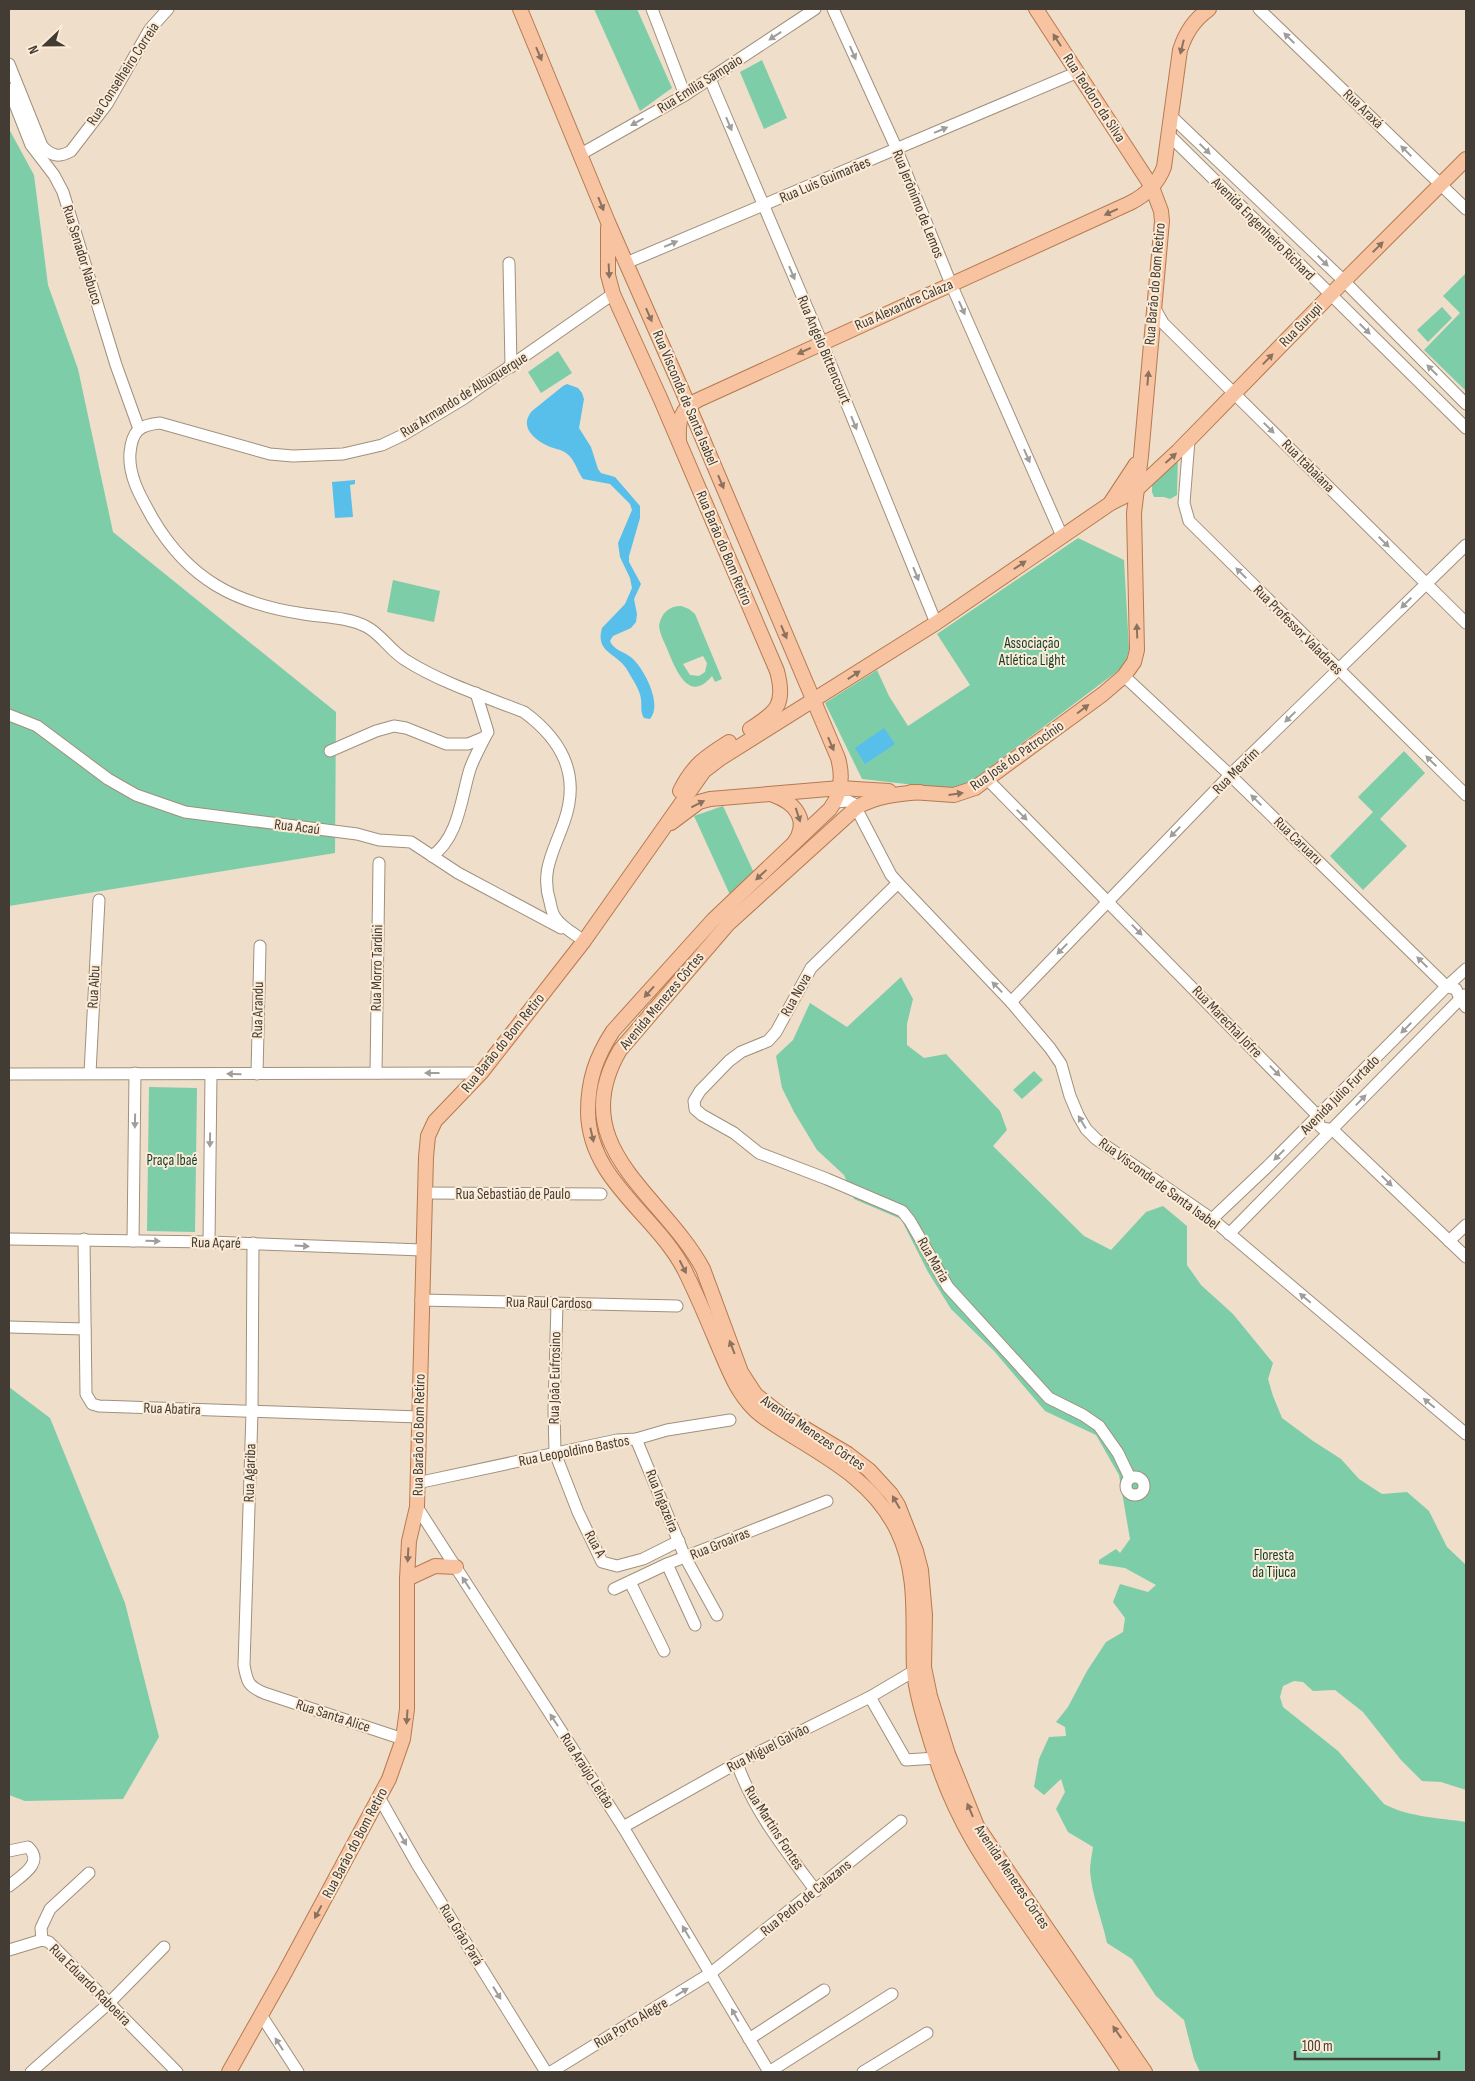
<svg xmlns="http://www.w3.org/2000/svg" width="1475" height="2081" font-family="'Sofia Sans Condensed',sans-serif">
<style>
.green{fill:#7dcda9;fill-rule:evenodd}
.water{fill:#57bfea}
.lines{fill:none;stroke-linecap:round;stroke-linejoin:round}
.minor-casing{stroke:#a0907d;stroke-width:13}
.major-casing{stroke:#b67a51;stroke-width:16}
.minor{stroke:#fff;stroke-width:11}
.major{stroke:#f8c3a0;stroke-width:14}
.oneway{fill:#a19e9a}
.oneway2{fill:#8b725f}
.labels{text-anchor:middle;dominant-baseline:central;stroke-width:4;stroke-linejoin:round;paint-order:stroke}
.street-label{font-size:15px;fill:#433c34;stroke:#fcebd6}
.park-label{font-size:15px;fill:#123e2c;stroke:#fcebd6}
</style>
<rect width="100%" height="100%" fill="#efdec9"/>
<g class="green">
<polygon points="594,9 637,9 672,88 640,111"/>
<polygon points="762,60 787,118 764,129 740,72"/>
<polygon points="9,129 34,175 48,285 78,369 113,532 336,712 335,853 9,906"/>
<polygon points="1466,273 1466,391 1424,350 1460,313 1443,296"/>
<polygon points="1442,307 1452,318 1428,342 1417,330"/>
<polygon points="558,351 572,373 541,393 528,372"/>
<polygon points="1178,454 1177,495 1170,499 1164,497 1154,497 1152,492 1152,477"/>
<polygon points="1078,538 1124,560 1129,649 1126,661 1119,670 970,782 950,789 862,779 825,703 877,670 889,696 908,726 970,685 937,634"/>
<polygon points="393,580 440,591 434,622 387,612"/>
<path d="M 681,606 L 689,609 L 695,614 L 722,679 L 715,682 L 712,676 C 689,704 676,670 668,651 C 665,643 660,635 659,626 C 661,613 669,606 681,606 ZM 703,656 L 707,663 L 705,672 L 699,676 L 690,675 L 683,664 Z"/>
<polygon points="1404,751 1425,773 1380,819 1407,846 1363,890 1330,856 1373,812 1358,797"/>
<polygon points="723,806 755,875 731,897 694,816"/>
<path d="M 901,977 L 913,999 L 907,1024 L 907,1045 L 924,1058 L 946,1054 L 1000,1111 L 1007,1130 L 993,1146 L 1084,1236 L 1111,1250 L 1146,1212 L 1163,1206 L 1187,1226 L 1187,1265 L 1201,1285 L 1233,1314 L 1273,1363 L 1268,1379 L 1273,1396 L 1282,1418 L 1313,1441 L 1341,1459 L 1359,1479 L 1382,1494 L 1407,1492 L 1429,1511 L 1447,1547 L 1466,1565 L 1466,1790 L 1441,1782 L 1422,1781 L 1401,1760 L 1363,1712 L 1335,1690 L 1313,1691 L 1303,1682 L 1294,1681 L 1283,1686 L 1280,1697 L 1283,1707 L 1338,1751 L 1384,1804 C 1408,1817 1440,1818 1466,1822 L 1466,2072 L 1200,2072 L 1194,2059 L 1184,2020 L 1156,1996 L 1132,1959 L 1107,1943 C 1102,1919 1092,1896 1090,1871 C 1090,1863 1092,1855 1093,1847 L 1068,1832 L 1056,1809 L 1065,1792 L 1061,1779 L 1044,1795 L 1034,1787 L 1039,1759 L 1049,1737 L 1066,1736 L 1065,1727 L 1056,1722 L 1068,1707 L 1087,1671 L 1106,1642 L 1123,1632 L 1125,1618 L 1113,1602 L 1120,1584 L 1148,1592 L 1156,1585 L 1125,1568 L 1099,1564 L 1099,1560 L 1116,1549 L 1120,1553 L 1130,1539 L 1119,1475 L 1096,1435 L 1045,1411 L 994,1351 L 951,1309 L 928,1272 L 901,1219 L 854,1199 L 844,1175 L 817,1150 L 794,1112 L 782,1088 L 776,1056 L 793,1040 L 810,1003 L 847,1027 Z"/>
<polygon points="1034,1071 1043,1080 1022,1099 1013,1090"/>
<polygon points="149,1087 197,1088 195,1232 147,1231"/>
<polygon points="9,1387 50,1418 125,1603 159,1737 123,1799 25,1801 9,1795"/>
</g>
<g class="water">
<path d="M 567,384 L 578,388 L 582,393 L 584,399 L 579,428 L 591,447 L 598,469 L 601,473 L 615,477 L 640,506 L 640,518 L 629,556 L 629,562 L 641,584 L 634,599 L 637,614 L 636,622 L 631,628 L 613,636 L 610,641 C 613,650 625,652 632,658 C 644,669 663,704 650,719 L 644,718 C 640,712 642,706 641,699 C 640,689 631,677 626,668 C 616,653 595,652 602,628 L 625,604 L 632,588 L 630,578 L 620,557 L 618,543 L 632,510 L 630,504 L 610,484 L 583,479 C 577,471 575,459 566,453 C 561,449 554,449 548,446 C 533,439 519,426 532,411 L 563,386 Z"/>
<polygon points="355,480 355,484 350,485 353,517 335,518 332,482"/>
<polygon points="884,728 895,744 865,764 855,748"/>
</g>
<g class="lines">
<defs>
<g id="minor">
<polyline points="652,9 685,95"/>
<polyline points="833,9 894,143 951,284 1062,536"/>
<polyline points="1259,9 1466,209"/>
<path d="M 9,64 L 42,146 C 51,156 59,158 71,151 L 107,104 L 150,29 L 168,9"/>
<polyline points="710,79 822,343 936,623"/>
<polyline points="9,89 31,145 54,175 63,192 116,365 139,429"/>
<polyline points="1170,115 1344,281 1466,404"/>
<polyline points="1168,134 1466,428"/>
<polyline points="581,154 685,95 815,9"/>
<polyline points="509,263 511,367"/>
<polyline points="626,263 1078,72"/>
<polyline points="1154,307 1163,323 1466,623"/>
<polyline points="1189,440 1184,503 1189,521 1466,795"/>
<polyline points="1124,676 1230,775 1447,987 1456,989 1460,999 1466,1007"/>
<polyline points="9,715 37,726 108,779 136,795 185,812 357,834 379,840 411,842 458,873 561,928"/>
<polyline points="330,751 376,731 394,726 406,728 446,744 468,744 485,737 488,732 476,693"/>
<polyline points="988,780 1318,1116 1319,1125 1322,1128 1333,1130 1466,1257"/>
<polyline points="835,802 848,801 854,804 891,875 898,883 1011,1002 1050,1048 1061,1064 1070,1096 1078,1115 1086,1129 1096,1139 1212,1219 1466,1434"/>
<path d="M 432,856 C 459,837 461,798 470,769 C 474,758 480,747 485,737"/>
<polyline points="898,883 811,968 776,1032 768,1041 741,1052 729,1061 700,1091 694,1101 695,1109 702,1115 734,1133 759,1153 827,1179 902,1211 910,1221 948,1287 1049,1398 1083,1415 1099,1426 1118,1453 1130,1478"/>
<path d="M 584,941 C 575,934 561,927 555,917 C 552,913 551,907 550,902 C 540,871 554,851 564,822 C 581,775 562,740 524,712 C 486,697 442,683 407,661 C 391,652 382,635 367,627 C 349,617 323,617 304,614 C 236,604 189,580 153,519 C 142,499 128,477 130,453 C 132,431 139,425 160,423 L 270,454 L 293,456 L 343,454 L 382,445 L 403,435 L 463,399 L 613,294"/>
<polyline points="1011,1002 1230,775 1466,545"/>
<polyline points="90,1073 99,900"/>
<polyline points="376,1073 379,863"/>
<polyline points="9,1074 481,1073"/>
<polyline points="257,1074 260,946"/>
<polyline points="425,1193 601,1194"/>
<polyline points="1212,1219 1268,1166 1444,989 1466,969"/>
<polyline points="1229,1234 1464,995"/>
<polyline points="9,1239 209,1242 422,1250"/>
<polyline points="84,1239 86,1394 92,1404 99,1406 419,1417"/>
<polyline points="133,1241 135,1073"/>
<polyline points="1449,1241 1466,1225"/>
<polyline points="209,1242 211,1074"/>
<path d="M 253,1243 L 252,1412 L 244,1665 C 247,1682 248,1686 264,1693 L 403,1739"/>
<polyline points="421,1300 677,1306"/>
<polyline points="557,1304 554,1409 555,1453 578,1512 602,1562 617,1566 643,1559 679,1541"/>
<polyline points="9,1327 85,1329"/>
<polyline points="636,1439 685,1557 717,1615"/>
<circle cx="1135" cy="1486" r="9"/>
<polyline points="417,1483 617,1440 636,1439 667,1430 730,1420"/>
<polyline points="417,1507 623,1827 769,2072"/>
<polyline points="667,1564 695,1625"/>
<polyline points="630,1582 664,1651"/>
<polyline points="614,1589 667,1564 827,1501"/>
<polyline points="870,1697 906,1760 936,1758"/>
<path d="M 737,1763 C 753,1810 786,1851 816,1891"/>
<polyline points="379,1797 417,1864 546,2072"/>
<polyline points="623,1827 737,1763 870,1697 914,1671"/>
<path d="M 9,1851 L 28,1847 C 45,1863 21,1876 9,1886"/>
<polyline points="42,1940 49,1942 177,2072"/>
<polyline points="42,1940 41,1928 50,1909 89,1873"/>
<polyline points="9,1950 42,1940"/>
<polyline points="261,2015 298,2072"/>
<polyline points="749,2039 824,1990"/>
<polyline points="31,2072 108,2004 164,1947"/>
<polyline points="551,2072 711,1973 901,1821"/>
<polyline points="769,2072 892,1994"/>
<polyline points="863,2072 927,2033"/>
</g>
<g id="major">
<path d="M 520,9 L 608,222 L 682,390 L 838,758 C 843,776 842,793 830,809 L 713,920 L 613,1031 C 596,1057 588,1080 588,1112 C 589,1181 657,1215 685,1271 C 698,1297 709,1324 720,1350 C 729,1371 737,1392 754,1409 C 765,1420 780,1428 794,1437 C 835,1462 875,1485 897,1530 C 919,1575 912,1621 914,1669 C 915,1693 929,1735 936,1758 C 957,1823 987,1865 1025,1920 C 1059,1970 1096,2020 1129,2072"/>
<path d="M 608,228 L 608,275 L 613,294 L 661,400 L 777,671 C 786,704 777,712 750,729"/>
<path d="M 679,441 C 678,421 680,409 698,400 L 1130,203 C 1146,195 1158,183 1164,167 L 1180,50 C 1186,32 1194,20 1209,9"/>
<polyline points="1111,502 1136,464"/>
<path d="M 680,791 C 693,765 705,757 729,742"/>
<polyline points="911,792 954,795 975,788 1103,694 1124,676 1134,662 1137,650 1134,513 1141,456 1162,221 1161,211 1152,187 1036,9"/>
<path d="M 920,792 C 897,794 877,796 857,807 L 728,924 L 620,1050 C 563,1147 663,1194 703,1269 L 741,1372 L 756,1395 L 779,1413 L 848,1454 L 869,1470 L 891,1494 L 898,1505 L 916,1551 L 921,1570 L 925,1615 L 924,1667 L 930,1696 L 948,1754 L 977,1826 L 1145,2072"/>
<path d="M 773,795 C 796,803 810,821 794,843"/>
<polyline points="671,823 699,802 710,799 840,788 889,791"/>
<polyline points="407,1579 435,1566 456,1567"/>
<polyline points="229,2072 283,1976 389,1779 403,1739 407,1709 407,1579 409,1541 417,1507 426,1157 428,1136 435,1121 481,1073 584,941 704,771 721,758 936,623 1111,503 1135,491 1179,450 1344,281 1466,159"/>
</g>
</defs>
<use href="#minor" class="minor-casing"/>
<use href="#major" class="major-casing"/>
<use href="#minor" class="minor"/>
<use href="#major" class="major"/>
</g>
<defs><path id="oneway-solid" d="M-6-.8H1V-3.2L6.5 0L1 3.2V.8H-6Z" transform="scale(1.25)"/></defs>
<g class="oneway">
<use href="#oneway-solid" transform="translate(775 36) rotate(147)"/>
<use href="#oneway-solid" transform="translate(1289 38) rotate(-136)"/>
<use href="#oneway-solid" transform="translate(853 53) rotate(66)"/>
<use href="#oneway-solid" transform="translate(637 122) rotate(150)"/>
<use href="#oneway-solid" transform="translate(729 124) rotate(67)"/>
<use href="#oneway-solid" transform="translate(941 130) rotate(-23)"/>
<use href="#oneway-solid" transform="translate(1205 149) rotate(44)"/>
<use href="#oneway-solid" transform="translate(1406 151) rotate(-136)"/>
<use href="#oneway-solid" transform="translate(671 244) rotate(-23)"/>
<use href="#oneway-solid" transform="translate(1323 261) rotate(44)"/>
<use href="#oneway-solid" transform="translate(792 273) rotate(67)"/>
<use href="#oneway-solid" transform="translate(962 308) rotate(66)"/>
<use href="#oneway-solid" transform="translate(1365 329) rotate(44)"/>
<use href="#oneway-solid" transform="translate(1432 370) rotate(-135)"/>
<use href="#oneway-solid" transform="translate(854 423) rotate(68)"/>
<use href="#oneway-solid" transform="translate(1269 428) rotate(45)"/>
<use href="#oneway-solid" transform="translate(1027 456) rotate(66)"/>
<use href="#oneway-solid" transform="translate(1384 542) rotate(45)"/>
<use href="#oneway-solid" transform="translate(1241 573) rotate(-135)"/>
<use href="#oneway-solid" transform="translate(916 574) rotate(68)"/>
<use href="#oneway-solid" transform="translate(1406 603) rotate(135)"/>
<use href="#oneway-solid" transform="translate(1290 717) rotate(136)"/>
<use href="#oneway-solid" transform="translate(1431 761) rotate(-136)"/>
<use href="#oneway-solid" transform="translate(1256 800) rotate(-136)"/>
<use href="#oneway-solid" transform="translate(1022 815) rotate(45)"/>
<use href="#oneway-solid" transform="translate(1175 832) rotate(134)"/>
<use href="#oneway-solid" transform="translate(1137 930) rotate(46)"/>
<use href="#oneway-solid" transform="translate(1062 949) rotate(134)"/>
<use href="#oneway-solid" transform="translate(1422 962) rotate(-136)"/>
<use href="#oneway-solid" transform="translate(997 987) rotate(-134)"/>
<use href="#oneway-solid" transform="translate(1406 1028) rotate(135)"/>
<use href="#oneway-solid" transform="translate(1275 1071) rotate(46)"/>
<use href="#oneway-solid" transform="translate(432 1073) rotate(180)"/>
<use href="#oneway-solid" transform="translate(234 1074) rotate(-179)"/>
<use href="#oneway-solid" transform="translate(1361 1100) rotate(-46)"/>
<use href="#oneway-solid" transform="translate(135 1121) rotate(91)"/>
<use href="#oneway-solid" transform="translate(1082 1122) rotate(-121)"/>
<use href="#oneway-solid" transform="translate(210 1140) rotate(91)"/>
<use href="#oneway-solid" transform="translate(1279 1155) rotate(135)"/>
<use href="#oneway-solid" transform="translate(1387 1181) rotate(44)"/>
<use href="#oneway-solid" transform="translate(153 1241) rotate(1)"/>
<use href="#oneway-solid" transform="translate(302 1246) rotate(3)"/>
<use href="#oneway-solid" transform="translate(1305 1298) rotate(-140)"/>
<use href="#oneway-solid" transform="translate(1429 1403) rotate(-140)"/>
<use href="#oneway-solid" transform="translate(466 1583) rotate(-123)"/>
<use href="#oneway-solid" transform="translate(554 1720) rotate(-123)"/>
<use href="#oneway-solid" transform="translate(403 1839) rotate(61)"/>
<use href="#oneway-solid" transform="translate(686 1932) rotate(-121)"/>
<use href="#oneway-solid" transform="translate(682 1992) rotate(-31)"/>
<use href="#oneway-solid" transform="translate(497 1993) rotate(58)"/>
<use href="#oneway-solid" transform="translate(735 2015) rotate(-119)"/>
<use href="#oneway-solid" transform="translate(279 2044) rotate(-123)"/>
</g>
<g class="oneway2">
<use href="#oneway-solid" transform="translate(1057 40) rotate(-123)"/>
<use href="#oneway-solid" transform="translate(1182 47) rotate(104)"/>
<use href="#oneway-solid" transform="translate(539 54) rotate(67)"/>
<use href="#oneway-solid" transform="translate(601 204) rotate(68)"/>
<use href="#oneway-solid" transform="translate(1111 212) rotate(155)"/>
<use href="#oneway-solid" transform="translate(1378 247) rotate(-45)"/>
<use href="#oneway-solid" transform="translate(609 271) rotate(87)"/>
<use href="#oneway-solid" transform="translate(649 315) rotate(66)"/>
<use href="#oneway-solid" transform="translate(804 351) rotate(155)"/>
<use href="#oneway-solid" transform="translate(1268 359) rotate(-46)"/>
<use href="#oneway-solid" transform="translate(1148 378) rotate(-85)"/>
<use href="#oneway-solid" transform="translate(1171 458) rotate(-42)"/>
<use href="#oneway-solid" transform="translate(721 482) rotate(67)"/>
<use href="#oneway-solid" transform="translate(1020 565) rotate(-34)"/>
<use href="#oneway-solid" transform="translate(1137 631) rotate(-92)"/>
<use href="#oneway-solid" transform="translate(784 632) rotate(67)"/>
<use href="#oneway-solid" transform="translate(854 675) rotate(-33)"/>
<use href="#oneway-solid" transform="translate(1083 709) rotate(-37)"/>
<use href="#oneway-solid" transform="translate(831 744) rotate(67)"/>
<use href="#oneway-solid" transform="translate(956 794) rotate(-8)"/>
<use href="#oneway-solid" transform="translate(698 804) rotate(-27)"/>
<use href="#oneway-solid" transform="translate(798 815) rotate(72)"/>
<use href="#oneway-solid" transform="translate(761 875) rotate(137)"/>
<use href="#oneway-solid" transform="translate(649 992) rotate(132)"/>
<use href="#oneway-solid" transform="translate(592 1135) rotate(77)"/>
<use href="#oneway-solid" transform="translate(683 1267) rotate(63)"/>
<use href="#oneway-solid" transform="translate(732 1347) rotate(-111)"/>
<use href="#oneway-solid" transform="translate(896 1502) rotate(-120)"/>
<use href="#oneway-solid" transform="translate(408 1555) rotate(93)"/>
<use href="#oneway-solid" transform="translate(407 1717) rotate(94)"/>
<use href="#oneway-solid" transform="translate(970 1810) rotate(-113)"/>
<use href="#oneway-solid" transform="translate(318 1912) rotate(118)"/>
<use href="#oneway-solid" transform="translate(1117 2032) rotate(-125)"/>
</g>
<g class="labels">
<g class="street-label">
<text transform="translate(123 74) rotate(-57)">Rua Conselheiro Correia</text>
<text transform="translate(700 84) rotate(-32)">Rua Emília Sampaio</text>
<text transform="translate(1094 98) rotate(57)">Rua Teodoro da Silva</text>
<text transform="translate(1363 109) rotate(44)">Rua Araxá</text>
<text transform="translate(825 180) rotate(-23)">Rua Luis Guimarães</text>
<text transform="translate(918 204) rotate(68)">Rua Jerônimo de Lemos</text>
<text transform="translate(1263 229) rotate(45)">Avenida Engenheiro Richard</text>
<text transform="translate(82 255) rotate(73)">Rua Senador Nabuco</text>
<text transform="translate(1155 284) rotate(-85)">Rua Barão do Bom Retiro</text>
<text transform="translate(904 305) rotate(-24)">Rua Alexandre Calaza</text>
<text transform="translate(1301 325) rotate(-46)">Rua Gurupi</text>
<text transform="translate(824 350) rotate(67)">Rua Angelo Bittencourt</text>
<text transform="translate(464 395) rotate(-32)">Rua Armando de Albuquerque</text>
<text transform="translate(685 398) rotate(67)">Rua Visconde de Santa Isabel</text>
<text transform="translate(1308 466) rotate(45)">Rua Itabaiana</text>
<text transform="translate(724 548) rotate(67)">Rua Barão do Bom Retiro</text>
<text transform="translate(1298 630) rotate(45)">Rua Professor Valadares</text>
<text transform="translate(1017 756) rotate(-35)">Rua José do Patrocínio</text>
<text transform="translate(1236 771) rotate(-45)">Rua Mearim</text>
<text transform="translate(297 827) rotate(7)">Rua Acaú</text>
<text transform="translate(1298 841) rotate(44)">Rua Caruaru</text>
<text transform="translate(377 968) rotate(-89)">Rua Morro Tardini</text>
<text transform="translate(94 987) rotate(-87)">Rua Aibu</text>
<text transform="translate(796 995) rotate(-61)">Rua Nova</text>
<text transform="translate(662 1001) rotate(-50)">Avenida Menezes Côrtes</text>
<text transform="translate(258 1010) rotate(-89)">Rua Arandu</text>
<text transform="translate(1227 1022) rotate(46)">Rua Marechal Jofre</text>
<text transform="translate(503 1043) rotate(-51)">Rua Barão do Bom Retiro</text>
<text transform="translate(1340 1095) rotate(-45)">Avenida Julio Furtado</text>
<text transform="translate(1159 1184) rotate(36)">Rua Visconde de Santa Isabel</text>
<text x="513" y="1194">Rua Sebastião de Paulo</text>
<text transform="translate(216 1243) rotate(1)">Rua Açaré</text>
<text transform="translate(933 1260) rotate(60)">Rua Maria</text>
<text transform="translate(549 1303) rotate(1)">Rua Raul Cardoso</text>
<text transform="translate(555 1378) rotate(-89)">Rua João Eufrosino</text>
<text transform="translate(172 1409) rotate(2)">Rua Abatira</text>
<text transform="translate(813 1433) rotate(34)">Avenida Menezes Côrtes</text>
<text transform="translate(419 1435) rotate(-89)">Rua Barão do Bom Retiro</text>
<text transform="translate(574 1451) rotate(-11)">Rua Leopoldino Bastos</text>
<text transform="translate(250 1473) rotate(-88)">Rua Agariba</text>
<text transform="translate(662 1501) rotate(68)">Rua Ingazeira</text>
<text transform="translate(595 1544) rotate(61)">Rua A</text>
<text transform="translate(720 1544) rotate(-22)">Rua Groairas</text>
<text transform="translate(333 1716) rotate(18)">Rua Santa Alice</text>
<text transform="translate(768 1748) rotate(-27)">Rua Miguel Galvão</text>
<text transform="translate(587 1771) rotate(57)">Rua Araújo Leitão</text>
<text transform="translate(774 1828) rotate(57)">Rua Martins Fontes</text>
<text transform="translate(355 1843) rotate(-62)">Rua Barão do Bom Retiro</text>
<text transform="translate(1012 1877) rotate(56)">Avenida Menezes Côrtes</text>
<text transform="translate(806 1898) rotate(-39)">Rua Pedro de Calazans</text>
<text transform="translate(461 1935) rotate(58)">Rua Grão Pará</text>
<text transform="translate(90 1985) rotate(45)">Rua Eduardo Raboeira</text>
<text transform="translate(631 2023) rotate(-31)">Rua Porto Alegre</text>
</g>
<g class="park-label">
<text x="1032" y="643">Associação<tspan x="1032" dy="17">Atlética Light</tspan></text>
<text x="172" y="1160">Praça Ibaé</text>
<text x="1274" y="1555">Floresta<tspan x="1274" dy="17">da Tijuca</tspan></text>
</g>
</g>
<rect width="1475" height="2081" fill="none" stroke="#433c34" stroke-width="20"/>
<g transform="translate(45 45) rotate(248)" stroke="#fcebd6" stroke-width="4" paint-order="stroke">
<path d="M0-4L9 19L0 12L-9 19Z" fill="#433c34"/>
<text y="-8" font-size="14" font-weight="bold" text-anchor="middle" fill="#433c34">N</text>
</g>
<path d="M1295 2051v8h144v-8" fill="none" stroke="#433c34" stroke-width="2.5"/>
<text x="1302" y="2051" font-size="15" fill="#433c34" stroke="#fcebd6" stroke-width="4" paint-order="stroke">100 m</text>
</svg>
